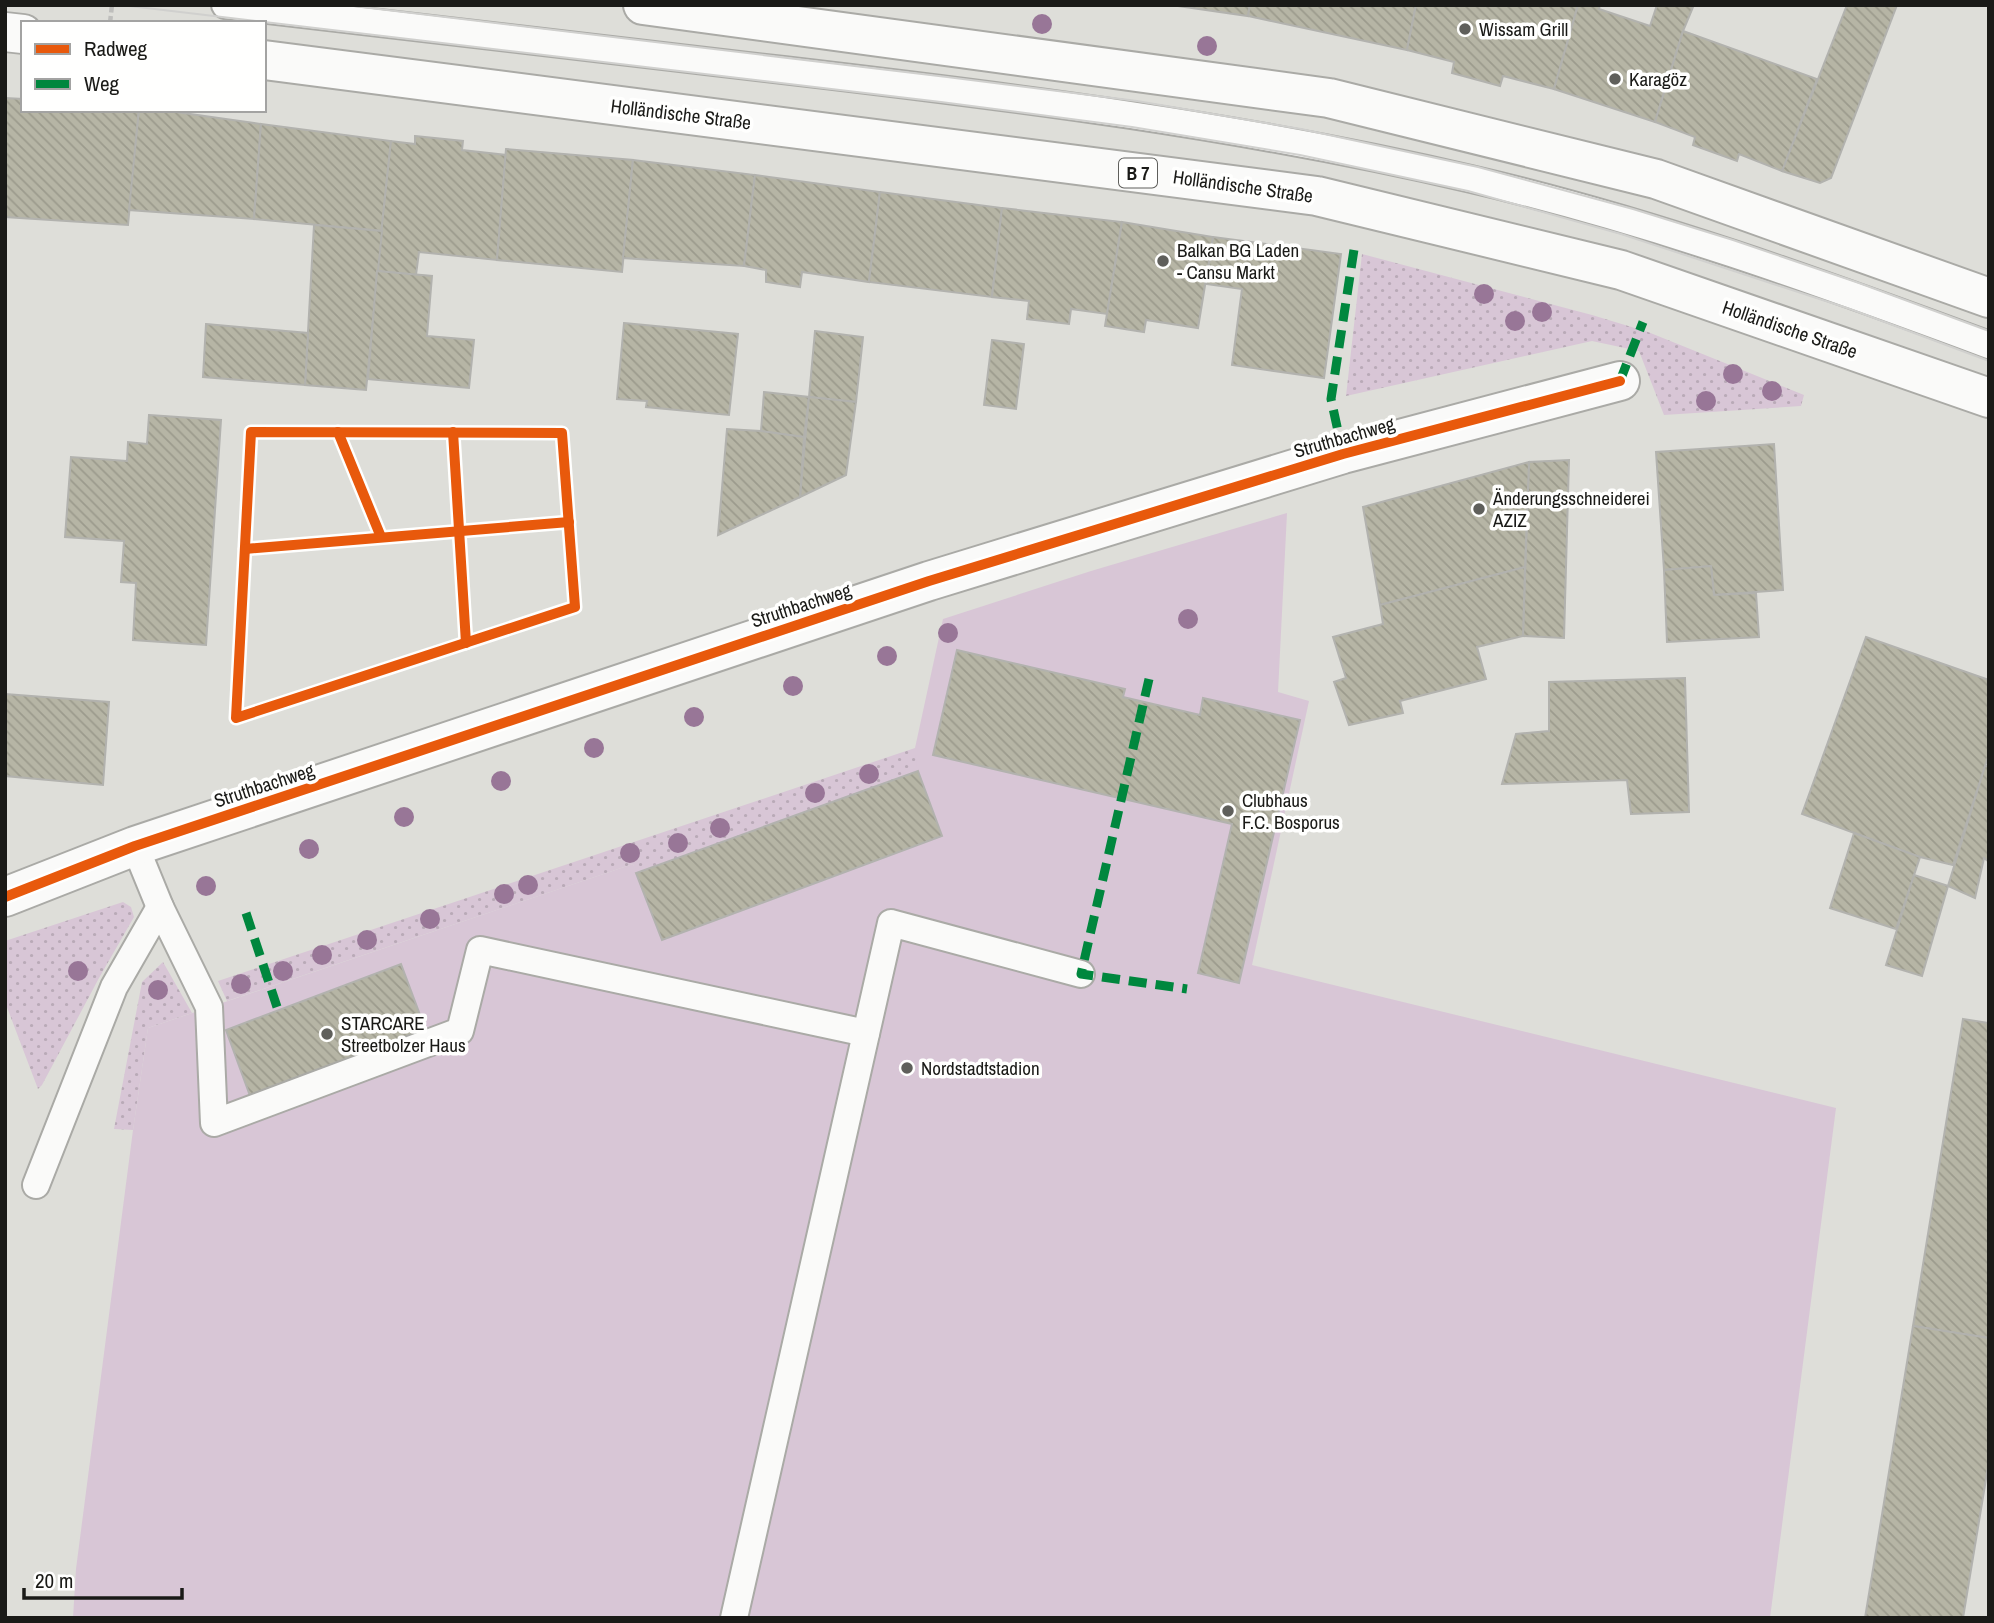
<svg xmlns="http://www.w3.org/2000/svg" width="1994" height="1623" font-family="'Archivo Narrow',sans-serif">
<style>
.grass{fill:url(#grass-dots)}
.park{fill:#d8c6d6}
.building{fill:url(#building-back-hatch);stroke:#b2b2ae;stroke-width:2}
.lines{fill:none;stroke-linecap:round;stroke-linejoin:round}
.lane-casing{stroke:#aaaaa6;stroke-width:30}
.street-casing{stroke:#aaaaa6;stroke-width:42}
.primary-casing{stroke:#aaaaa6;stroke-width:42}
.path{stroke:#bebebc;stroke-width:4.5;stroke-dasharray:7 3.5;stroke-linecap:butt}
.lane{stroke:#fafaf9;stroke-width:26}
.street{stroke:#fafaf9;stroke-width:38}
.primary{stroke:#fafaf9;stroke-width:38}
.tram{stroke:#d0d0ce;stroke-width:2}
.quiet{stroke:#00873e;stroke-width:9;stroke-dasharray:18 9;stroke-linecap:butt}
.cycleway-casing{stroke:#fffffe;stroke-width:15}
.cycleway{stroke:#e8590c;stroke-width:10}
.tree{fill:#987697}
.poi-dot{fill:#5f5f5b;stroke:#fffffe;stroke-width:2.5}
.labels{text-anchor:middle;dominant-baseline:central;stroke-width:7;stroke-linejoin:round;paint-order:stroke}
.shield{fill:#fffffe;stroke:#5f5f5c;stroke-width:2}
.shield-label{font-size:18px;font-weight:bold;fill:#1a1a17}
.poi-label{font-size:19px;fill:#1a1a17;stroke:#fffffe;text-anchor:start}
.street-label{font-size:19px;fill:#1a1a17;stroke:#fffffe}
</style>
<defs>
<pattern id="grass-dots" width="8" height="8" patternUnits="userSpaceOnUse" patternTransform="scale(1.75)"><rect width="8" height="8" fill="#d8c6d6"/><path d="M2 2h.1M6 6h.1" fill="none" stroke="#b9aab7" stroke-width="1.8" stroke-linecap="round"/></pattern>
<pattern id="building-back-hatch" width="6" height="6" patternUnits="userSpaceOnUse" patternTransform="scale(1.75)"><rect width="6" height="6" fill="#b6b5a5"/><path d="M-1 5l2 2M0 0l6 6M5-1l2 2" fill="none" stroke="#9c9b8d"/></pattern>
</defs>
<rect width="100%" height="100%" fill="#deded9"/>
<g class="grass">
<polygon points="1362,254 1592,315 1648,332 1804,395 1801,406 1664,415 1639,351 1592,341 1346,396"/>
<polygon points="915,748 933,755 927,768 636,873 633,864 227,1001 218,981"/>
<polygon points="123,902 131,907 134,917 99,978 42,1085 38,1089 5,1002 5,941"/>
<polygon points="163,962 192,1013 148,1028 133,1130 114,1129 142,982"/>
</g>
<polygon class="park" points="1287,513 1278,692 1309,701 1252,965 1836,1108 1770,1618 73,1618 76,1569 133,1130 148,1028 633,864 637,873 917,771 915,748 943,619 1091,571"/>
<g class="building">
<polygon points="1171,5 1250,5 1248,16"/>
<polygon points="1250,5 1416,5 1407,50 1248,16"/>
<polygon points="1416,5 1578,5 1554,89 1503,76 1500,86 1452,73 1454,62 1407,50"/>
<polygon points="1578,5 1600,5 1599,9 1650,26 1657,5 1687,5 1693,7 1683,31 1655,122 1554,89"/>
<polygon points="1847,5 1897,5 1831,178 1820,183 1782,171"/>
<polygon points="1683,31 1817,79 1782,171 1739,154 1737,161 1693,145 1695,137 1655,122"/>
<polygon points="5,98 23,99 23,110 139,110 128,225 5,217"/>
<polygon points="139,110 162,110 261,124 254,219 129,210"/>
<polygon points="261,124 391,141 382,231 254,219"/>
<polygon points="415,136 463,141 462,150 506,155 497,260 419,252 416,275 377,271 391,141 415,144"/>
<polygon points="506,149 633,160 622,272 497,260"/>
<polygon points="633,160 755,175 744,266 623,258"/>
<polygon points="755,175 880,192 869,282 802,272 800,287 766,282 766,270 744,266"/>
<polygon points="880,192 1002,208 992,297 869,282"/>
<polygon points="1002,208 1122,222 1107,314 1071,309 1069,324 1027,319 1029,301 992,297"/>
<polygon points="1122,222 1213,237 1198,328 1146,320 1144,332 1105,326"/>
<polygon points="314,225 382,231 366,390 305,385"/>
<polygon points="1213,237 1341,254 1324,378 1232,365 1242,289 1206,284"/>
<polygon points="377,271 432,276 427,336 474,340 469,388 368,379"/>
<polygon points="624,323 738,334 729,415 646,407 647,401 617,399"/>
<polygon points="206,324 308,333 305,385 203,377"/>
<polygon points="815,331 863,337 856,402 809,397"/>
<polygon points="992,340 1024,344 1016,409 984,405"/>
<polygon points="764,392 809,397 804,437 761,431"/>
<polygon points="809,397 856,402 846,475 800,497"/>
<polygon points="149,415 221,420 206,645 133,640 136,583 121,582 124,541 65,537 71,457 127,461 128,442 147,444"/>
<polygon points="727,429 761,431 804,437 800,497 718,535"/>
<polygon points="1774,444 1783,590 1714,595 1711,566 1664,570 1656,452"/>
<polygon points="1569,460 1564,638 1523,636 1529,462"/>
<polygon points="1529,462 1525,567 1380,605 1363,507"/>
<polygon points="1711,566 1714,595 1756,593 1759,637 1667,642 1664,570"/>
<polygon points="1525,567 1523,636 1477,647 1486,679 1400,701 1403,713 1349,725 1334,682 1346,678 1333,637 1383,624 1380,605"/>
<polygon points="1866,637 1989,680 1989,754 1953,865 1920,857 1802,814"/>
<polygon points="957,650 1125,689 1123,697 1200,715 1203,698 1300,720 1239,983 1198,973 1232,824 933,755"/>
<polygon points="1685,678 1689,812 1631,814 1627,780 1502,784 1516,734 1549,731 1549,682"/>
<polygon points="5,694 109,702 103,785 5,776"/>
<polygon points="1985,766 1989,766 1989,862 1984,858 1975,898 1948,886"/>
<polygon points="918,771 942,836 662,940 636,873"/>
<polygon points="1854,833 1920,857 1896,929 1830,908"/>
<polygon points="1914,875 1948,886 1922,976 1886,965"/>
<polygon points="401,964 429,1039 253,1104 226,1030"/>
<polygon points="1963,1019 1989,1023 1989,1338 1913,1326"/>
<polygon points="1913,1326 1989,1338 1989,1461 1963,1618 1865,1618"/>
</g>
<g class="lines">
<defs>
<g id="lane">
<path d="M 225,5 C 411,27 597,49 783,70 C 1014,97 1245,126 1471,179 C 1648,220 1819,282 1989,345"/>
<polyline points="135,846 160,907 209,1007 214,1123 460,1031 480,950 866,1033"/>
<polyline points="36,1185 114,987 160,907"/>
<polyline points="734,1618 891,923 1081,974"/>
</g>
<polyline id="street" points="5,897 135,846 929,581 1343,454 1620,381"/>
<g id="primary">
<polyline points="643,5 1329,98 1656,179 1989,298"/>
<polyline points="5,32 23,34"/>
<polyline points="264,60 1317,196 1621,270 1989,398"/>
</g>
</defs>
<use href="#lane" class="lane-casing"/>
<use href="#street" class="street-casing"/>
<use href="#primary" class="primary-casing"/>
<polyline class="path" points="110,23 112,5"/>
<use href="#lane" class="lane"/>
<use href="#street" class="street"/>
<use href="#primary" class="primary"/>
<g class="tram">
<polyline points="121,5 941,102 1132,127 1300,155 1468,191 1621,234 1850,309 1989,361"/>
<polyline points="345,5 947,77 1137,101 1301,129 1478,167 1633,209 1733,240 1859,283 1989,331"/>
</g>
<g class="quiet">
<polyline points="1620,381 1643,322"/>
<polyline points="1343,454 1331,399 1355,243"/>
<polyline points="1149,679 1081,974 1187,989"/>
<polyline points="246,913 278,1010"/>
</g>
<defs>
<g id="cycleway">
<polygon points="251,432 562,433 575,607 236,718"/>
<polyline points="338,432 381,537"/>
<polyline points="453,432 466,643"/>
<polyline points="245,549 569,522"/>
<polyline points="5,897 135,846 929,581 1343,454 1620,381"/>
</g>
</defs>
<use href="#cycleway" class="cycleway-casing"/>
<use href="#cycleway" class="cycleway"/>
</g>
<g class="tree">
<circle cx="1042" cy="24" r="10"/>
<circle cx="1207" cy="46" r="10"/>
<circle cx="1484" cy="294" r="10"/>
<circle cx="1542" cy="312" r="10"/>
<circle cx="1515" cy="321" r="10"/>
<circle cx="1733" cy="374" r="10"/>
<circle cx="1772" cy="391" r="10"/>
<circle cx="1706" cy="401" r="10"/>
<circle cx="1188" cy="619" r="10"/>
<circle cx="948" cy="633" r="10"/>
<circle cx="887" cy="656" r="10"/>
<circle cx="793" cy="686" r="10"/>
<circle cx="694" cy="717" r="10"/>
<circle cx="594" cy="748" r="10"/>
<circle cx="869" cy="774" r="10"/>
<circle cx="501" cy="781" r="10"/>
<circle cx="815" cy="793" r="10"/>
<circle cx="404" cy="817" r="10"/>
<circle cx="720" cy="828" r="10"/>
<circle cx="678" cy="843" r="10"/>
<circle cx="309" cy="849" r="10"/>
<circle cx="630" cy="853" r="10"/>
<circle cx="528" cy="885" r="10"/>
<circle cx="206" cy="886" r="10"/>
<circle cx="504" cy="894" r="10"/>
<circle cx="430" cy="919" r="10"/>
<circle cx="367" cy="940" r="10"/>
<circle cx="322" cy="955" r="10"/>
<circle cx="78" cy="971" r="10"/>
<circle cx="283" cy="971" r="10"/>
<circle cx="241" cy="984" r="10"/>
<circle cx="158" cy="990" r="10"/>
</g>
<g class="poi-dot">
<circle cx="1465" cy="29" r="7"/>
<circle cx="1615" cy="79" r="7"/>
<circle cx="1163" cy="261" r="7"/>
<circle cx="1479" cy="509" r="7"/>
<circle cx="1228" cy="811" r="7"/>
<circle cx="327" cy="1034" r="7"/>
<circle cx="907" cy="1068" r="7"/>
</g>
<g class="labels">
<rect class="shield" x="1119" y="158.5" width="38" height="29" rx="5"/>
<g class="shield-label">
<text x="1138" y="173">B 7</text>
</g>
<g class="poi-label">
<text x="1479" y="29">Wissam Grill</text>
<text x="1629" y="79">Karagöz</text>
<text x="1177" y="250">Balkan BG Laden<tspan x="1177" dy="22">- Cansu Markt</tspan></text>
<text x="1493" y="498">Änderungsschneiderei<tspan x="1493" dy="22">AZIZ</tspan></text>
<text x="1242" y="800">Clubhaus<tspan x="1242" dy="22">F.C. Bosporus</tspan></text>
<text x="341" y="1023">STARCARE<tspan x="341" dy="22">Streetbolzer Haus</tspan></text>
<text x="921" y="1068">Nordstadtstadion</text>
</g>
<g class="street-label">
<text transform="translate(681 114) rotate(7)">Holländische Straße</text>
<text transform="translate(1243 186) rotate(8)">Holländische Straße</text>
<text transform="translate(1790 329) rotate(19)">Holländische Straße</text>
<text transform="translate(1344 437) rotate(-16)">Struthbachweg</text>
<text transform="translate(801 605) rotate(-18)">Struthbachweg</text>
<text transform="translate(264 785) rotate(-18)">Struthbachweg</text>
</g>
</g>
<rect width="1994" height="1623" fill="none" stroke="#1a1a17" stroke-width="14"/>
<rect x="21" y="21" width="245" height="91" fill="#fffffe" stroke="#a3a3a2" stroke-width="2"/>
<rect x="35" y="44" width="35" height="10" fill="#e8590c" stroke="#a3a3a2" stroke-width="2"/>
<text x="84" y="56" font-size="21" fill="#1a1a17">Radweg</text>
<rect x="35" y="79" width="35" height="10" fill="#00873e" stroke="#a3a3a2" stroke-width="2"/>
<text x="84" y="91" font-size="21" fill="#1a1a17">Weg</text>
<path d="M24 1588v10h158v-10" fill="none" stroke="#1a1a17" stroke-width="3.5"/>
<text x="35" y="1588" font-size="21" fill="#1a1a17" stroke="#fffffe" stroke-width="5" paint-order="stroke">20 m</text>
</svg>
